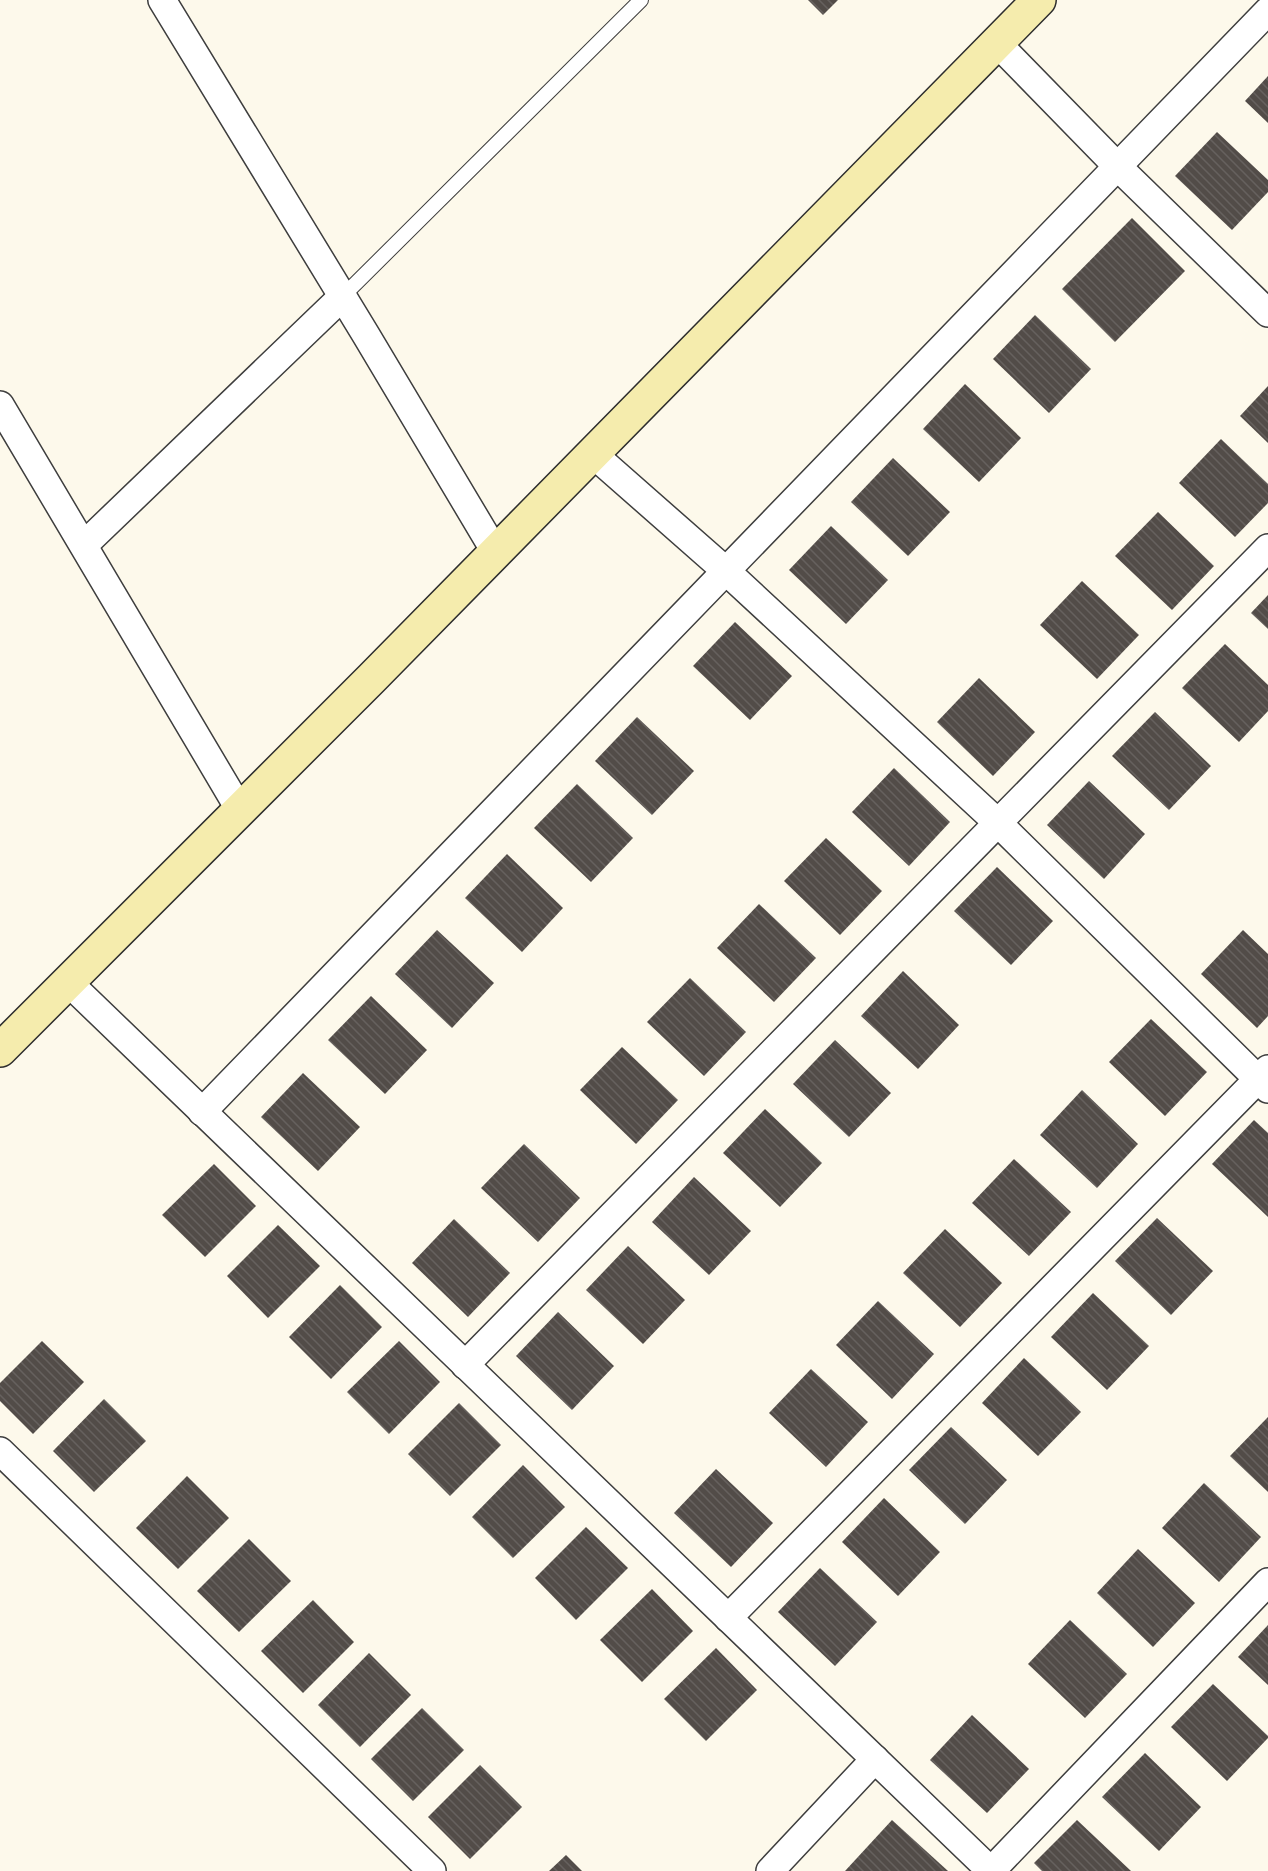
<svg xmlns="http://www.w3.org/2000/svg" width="1268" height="1871" font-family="'PT Serif',serif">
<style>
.building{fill:url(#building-back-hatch)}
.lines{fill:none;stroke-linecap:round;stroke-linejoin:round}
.service-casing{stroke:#3e3e3e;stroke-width:16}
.minor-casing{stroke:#3e3e3e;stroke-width:30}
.secondary-casing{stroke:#2d2d2d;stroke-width:36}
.service{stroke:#fff;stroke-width:14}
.minor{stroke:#fff;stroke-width:27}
.secondary{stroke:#f5ecad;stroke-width:33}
</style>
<defs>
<pattern id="building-back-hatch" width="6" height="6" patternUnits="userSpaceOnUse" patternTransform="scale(1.5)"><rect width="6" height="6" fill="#524c48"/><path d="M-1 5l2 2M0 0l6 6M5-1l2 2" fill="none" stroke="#66615e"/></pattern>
</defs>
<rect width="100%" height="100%" fill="#fdf9eb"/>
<g class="building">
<polygon points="808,0 838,0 823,15"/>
<polygon points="1268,76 1268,123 1245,101"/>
<polygon points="1217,132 1268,180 1268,192 1232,230 1175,176"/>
<polygon points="1132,218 1185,271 1115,342 1062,289"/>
<polygon points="1035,315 1091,369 1049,413 993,359"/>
<polygon points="965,384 1021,438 979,482 923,429"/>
<polygon points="1268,386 1268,443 1240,416"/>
<polygon points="1221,439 1268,484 1268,503 1235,537 1179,483"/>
<polygon points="893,458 950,512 908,556 851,502"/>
<polygon points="1158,512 1214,566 1172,610 1115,556"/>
<polygon points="831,526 888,580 846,624 789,570"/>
<polygon points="1082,581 1139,635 1097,679 1040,625"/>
<polygon points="1268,595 1268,629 1251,613"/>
<polygon points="735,622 792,676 750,720 693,666"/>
<polygon points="1225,644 1268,685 1268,711 1239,742 1182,688"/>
<polygon points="979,678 1035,732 993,776 937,722"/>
<polygon points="1155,712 1211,766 1169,810 1112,756"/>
<polygon points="637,717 694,771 652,815 595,761"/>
<polygon points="894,768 950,822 909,866 852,812"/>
<polygon points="1089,781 1145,834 1104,879 1047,825"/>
<polygon points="577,784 633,838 591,882 534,828"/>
<polygon points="826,838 882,891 840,935 784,881"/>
<polygon points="507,854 563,908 522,952 465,898"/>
<polygon points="997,867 1053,921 1011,965 954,911"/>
<polygon points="759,904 816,958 774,1002 717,948"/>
<polygon points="437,930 494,983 452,1028 395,974"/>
<polygon points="1243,930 1268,954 1268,1016 1257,1028 1201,974"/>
<polygon points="903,971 959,1025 918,1069 861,1016"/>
<polygon points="690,978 746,1032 704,1076 647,1022"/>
<polygon points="371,996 427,1050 385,1094 328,1040"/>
<polygon points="1151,1019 1207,1072 1165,1116 1109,1062"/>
<polygon points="835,1040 891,1093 849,1137 793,1084"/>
<polygon points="622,1047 678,1100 636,1144 580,1090"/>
<polygon points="303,1073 360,1127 318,1171 261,1117"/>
<polygon points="1082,1090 1138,1144 1097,1188 1040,1135"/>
<polygon points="765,1109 822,1163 780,1207 723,1153"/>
<polygon points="1254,1120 1268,1133 1268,1217 1212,1164"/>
<polygon points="524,1144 580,1198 538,1242 481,1188"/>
<polygon points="1014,1159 1071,1212 1029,1256 972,1203"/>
<polygon points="214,1164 256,1206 205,1257 162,1215"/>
<polygon points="694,1177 751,1231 709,1275 652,1222"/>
<polygon points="1157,1218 1213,1271 1171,1315 1115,1261"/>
<polygon points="454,1219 510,1273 468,1317 412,1263"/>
<polygon points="278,1225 320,1266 268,1318 227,1276"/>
<polygon points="945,1229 1002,1283 960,1327 903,1273"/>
<polygon points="628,1246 685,1300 643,1344 586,1290"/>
<polygon points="340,1285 382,1327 331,1379 289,1337"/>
<polygon points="1093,1293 1149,1346 1107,1390 1051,1337"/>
<polygon points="878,1301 934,1354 892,1399 836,1345"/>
<polygon points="558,1312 614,1366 572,1410 516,1356"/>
<polygon points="42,1341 84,1382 33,1434 0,1401 0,1383"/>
<polygon points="399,1341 440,1382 389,1434 347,1392"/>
<polygon points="1024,1358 1081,1412 1038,1456 982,1403"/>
<polygon points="811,1369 868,1422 826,1467 769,1413"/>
<polygon points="104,1399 146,1441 94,1492 53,1451"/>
<polygon points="459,1403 501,1445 450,1496 408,1454"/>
<polygon points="1268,1417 1268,1492 1230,1456"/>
<polygon points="951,1427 1007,1480 965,1524 909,1470"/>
<polygon points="523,1465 565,1507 513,1558 472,1517"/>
<polygon points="716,1469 773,1523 731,1567 674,1513"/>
<polygon points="187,1476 229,1518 178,1569 136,1528"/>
<polygon points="1204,1483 1261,1537 1219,1582 1162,1528"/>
<polygon points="884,1498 940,1552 898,1596 842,1542"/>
<polygon points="586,1527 628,1568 576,1620 535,1578"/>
<polygon points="249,1539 291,1581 239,1632 197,1591"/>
<polygon points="1138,1549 1195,1603 1153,1647 1097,1593"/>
<polygon points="820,1568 877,1622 835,1666 778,1612"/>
<polygon points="652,1589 693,1631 642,1682 600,1640"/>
<polygon points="313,1600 354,1642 303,1693 261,1651"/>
<polygon points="1070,1620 1127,1674 1085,1718 1028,1664"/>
<polygon points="1268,1625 1268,1685 1238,1657"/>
<polygon points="716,1648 757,1690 706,1741 664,1699"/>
<polygon points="369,1653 411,1695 360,1747 318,1705"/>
<polygon points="1213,1684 1268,1736 1268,1738 1227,1781 1171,1727"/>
<polygon points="422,1708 464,1750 413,1801 371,1759"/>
<polygon points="972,1715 1029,1769 987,1813 930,1760"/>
<polygon points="1145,1753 1201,1807 1159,1851 1102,1797"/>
<polygon points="480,1765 522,1807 470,1859 428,1817"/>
<polygon points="892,1820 948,1871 845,1871"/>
<polygon points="1077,1820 1131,1871 1042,1871 1034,1863"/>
<polygon points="566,1855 582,1871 549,1871"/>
</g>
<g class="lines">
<defs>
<polyline id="service" points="343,296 641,0"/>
<g id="minor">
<polyline points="162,0 366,335 496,553"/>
<polyline points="997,43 1118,167 1268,313"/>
<polyline points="0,405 240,810"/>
<polyline points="593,454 726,571 998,823 1268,1089"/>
<polyline points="84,545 343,296"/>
<polyline points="68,982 991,1871"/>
<polyline points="202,1112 1268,11"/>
<polyline points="465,1365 1268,548"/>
<polyline points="0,1451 432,1871"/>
<polyline points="728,1618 1268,1069"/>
<polyline points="770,1871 875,1759"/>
<polyline points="991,1871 1268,1582"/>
</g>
<polyline id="secondary" points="0,1050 372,678 1039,0"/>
</defs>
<use href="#service" class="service-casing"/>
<use href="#minor" class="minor-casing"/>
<use href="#secondary" class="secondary-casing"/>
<use href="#service" class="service"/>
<use href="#minor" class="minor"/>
<use href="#secondary" class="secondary"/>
</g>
</svg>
